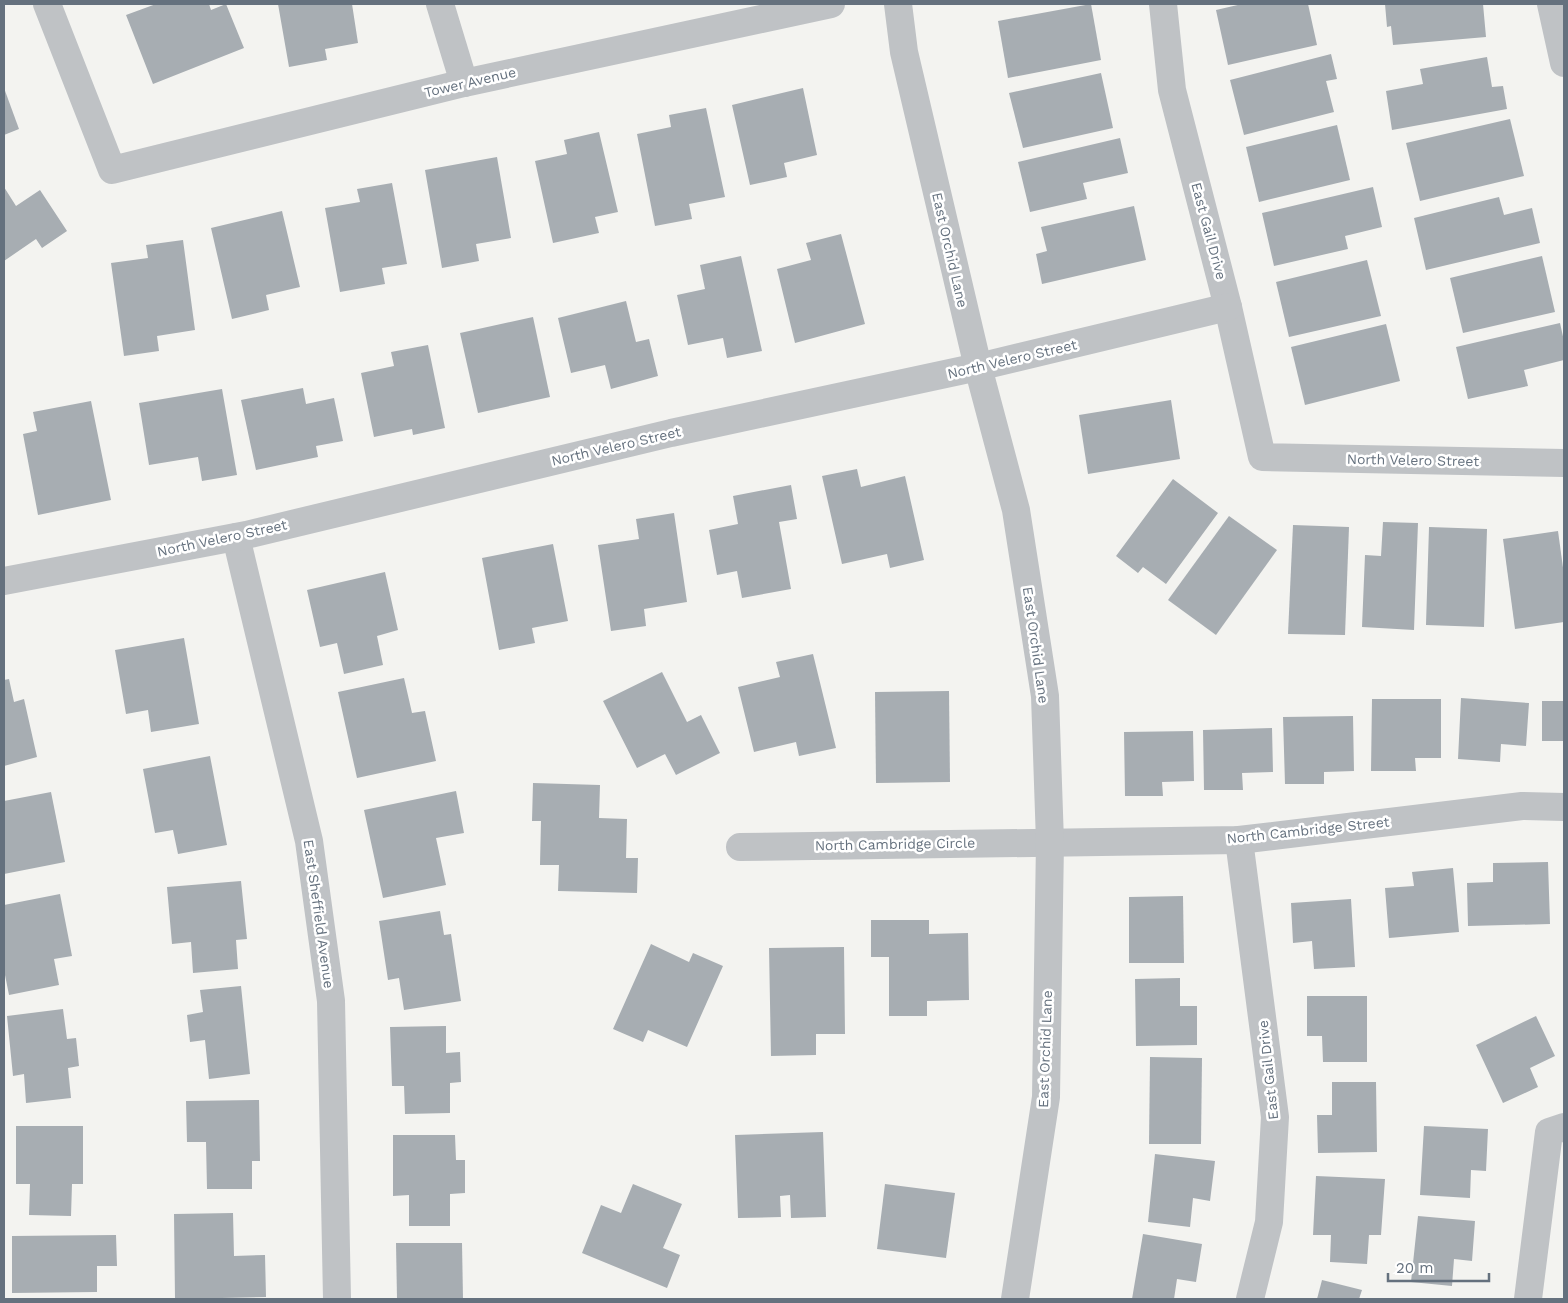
<svg xmlns="http://www.w3.org/2000/svg" width="1568" height="1303" font-family="'Work Sans',sans-serif">
<style>
.building{fill:#a7adb2}
.lines{fill:none;stroke-linecap:round;stroke-linejoin:round}
.minor{stroke:#bfc2c5;stroke-width:28}
.tertiary{stroke:#bfc2c5;stroke-width:28}
.labels{text-anchor:middle;dominant-baseline:central;stroke-width:5;stroke-linejoin:round;paint-order:stroke}
.street-label{font-size:14px;fill:#65717e;stroke:#fff}
</style>
<rect width="100%" height="100%" fill="#f3f3f0"/>
<g class="building">
<polygon points="156,4 209,4 211,10 226,4 244,48 153,84 126,15"/>
<polygon points="278,4 352,4 358,43 325,49 327,60 289,67"/>
<polygon points="1091,4 1101,60 1008,78 998,21"/>
<polygon points="1242,4 1308,4 1317,45 1228,65 1216,10"/>
<polygon points="1385,4 1483,4 1486,37 1393,45 1391,26 1387,27"/>
<polygon points="1331,54 1337,79 1326,81 1334,112 1244,135 1230,80"/>
<polygon points="1487,57 1492,87 1503,86 1507,109 1392,130 1386,91 1423,84 1420,69"/>
<polygon points="1101,73 1113,128 1023,148 1009,93"/>
<polygon points="4,88 19,129 4,135"/>
<polygon points="803,88 817,155 784,163 787,177 750,185 732,105"/>
<polygon points="706,108 725,197 689,204 692,219 655,226 637,134 671,127 669,115"/>
<polygon points="1510,119 1524,176 1420,201 1406,143"/>
<polygon points="1337,125 1350,180 1259,202 1246,147"/>
<polygon points="599,132 618,212 595,217 599,233 553,243 535,161 567,154 564,140"/>
<polygon points="1120,138 1128,173 1083,183 1087,199 1030,212 1018,162"/>
<polygon points="497,157 511,238 476,244 479,261 442,268 425,170"/>
<polygon points="392,183 407,264 382,268 385,284 340,292 325,208 360,202 357,189"/>
<polygon points="4,187 16,206 40,190 67,231 42,248 36,239 4,261"/>
<polygon points="1373,187 1382,227 1345,236 1348,249 1274,266 1262,213"/>
<polygon points="1499,197 1504,215 1532,208 1540,243 1426,270 1414,218"/>
<polygon points="1134,206 1146,260 1042,284 1036,254 1047,251 1041,227"/>
<polygon points="282,211 300,287 266,295 269,310 232,319 211,228"/>
<polygon points="841,234 865,324 795,343 777,269 811,260 806,243"/>
<polygon points="183,240 195,330 157,336 159,351 124,356 111,263 148,258 146,245"/>
<polygon points="741,256 762,351 727,358 723,338 688,345 677,295 705,289 700,265"/>
<polygon points="1542,256 1555,312 1463,333 1450,278"/>
<polygon points="1367,260 1381,316 1289,337 1276,282"/>
<polygon points="626,301 636,342 649,339 658,376 611,389 605,365 571,373 558,318"/>
<polygon points="533,317 550,397 478,413 460,333"/>
<polygon points="1560,323 1564,341 1564,360 1524,370 1528,386 1468,399 1456,347"/>
<polygon points="1386,324 1400,381 1305,405 1291,347"/>
<polygon points="428,345 445,428 413,435 412,429 374,437 361,373 394,366 391,352"/>
<polygon points="303,388 306,404 334,398 343,441 316,446 318,457 256,470 241,400"/>
<polygon points="222,389 237,475 202,481 198,457 149,465 139,403"/>
<polygon points="1171,400 1180,459 1088,474 1079,415"/>
<polygon points="91,401 111,500 38,515 23,434 37,431 33,412"/>
<polygon points="857,469 861,487 905,476 924,560 890,568 887,554 842,564 822,476"/>
<polygon points="1173,479 1218,513 1166,584 1143,567 1138,573 1116,556"/>
<polygon points="791,485 797,519 779,522 791,589 742,598 737,571 717,575 709,530 738,524 733,496"/>
<polygon points="674,513 687,602 644,609 646,626 611,631 598,545 639,539 636,519"/>
<polygon points="1229,516 1277,550 1216,635 1168,600"/>
<polygon points="1383,522 1418,523 1414,630 1362,627 1365,555 1381,556"/>
<polygon points="1293,525 1349,527 1345,635 1288,634"/>
<polygon points="1429,527 1487,529 1484,627 1426,625"/>
<polygon points="1558,531 1564,575 1564,622 1515,629 1503,539"/>
<polygon points="553,544 568,621 532,628 535,643 499,650 482,558"/>
<polygon points="385,572 398,630 377,636 383,665 344,674 337,643 320,647 307,590"/>
<polygon points="184,638 199,724 151,732 148,710 126,714 115,650"/>
<polygon points="813,654 836,748 799,756 796,742 754,752 738,687 780,677 776,662"/>
<polygon points="662,672 687,722 701,715 720,753 676,775 665,754 637,768 603,701"/>
<polygon points="404,678 412,713 425,711 436,761 357,778 338,692"/>
<polygon points="9,679 14,702 24,699 37,757 4,766 4,680"/>
<polygon points="949,691 950,782 876,783 875,692"/>
<polygon points="1461,698 1529,703 1526,746 1501,744 1500,762 1458,759"/>
<polygon points="1372,699 1441,699 1441,758 1415,758 1416,771 1371,771"/>
<rect x="1542" y="701" width="22" height="40"/>
<polygon points="1353,716 1354,771 1324,772 1324,784 1285,784 1283,717"/>
<polygon points="1272,728 1273,772 1242,773 1243,790 1204,790 1203,730"/>
<polygon points="1193,731 1194,781 1162,782 1163,796 1125,796 1124,732"/>
<polygon points="210,756 227,845 178,854 173,830 155,833 143,769"/>
<polygon points="533,783 600,785 599,818 627,819 626,858 638,858 637,893 558,891 559,865 540,865 541,821 532,821"/>
<polygon points="456,791 464,833 436,838 446,885 383,898 364,810"/>
<polygon points="51,792 65,862 4,874 4,801"/>
<polygon points="1548,862 1550,924 1468,926 1467,883 1493,882 1493,863"/>
<polygon points="1453,868 1459,932 1389,938 1385,888 1414,886 1412,872"/>
<polygon points="241,881 247,939 236,940 238,969 193,973 191,942 172,944 167,887"/>
<polygon points="60,894 72,956 54,959 59,985 9,995 4,970 4,905"/>
<polygon points="1183,896 1184,963 1129,963 1129,897"/>
<polygon points="1351,899 1355,967 1314,969 1312,941 1293,943 1291,903"/>
<polygon points="440,911 444,935 451,934 461,1001 404,1010 399,978 388,980 379,921"/>
<polygon points="871,920 929,920 929,934 968,933 969,1000 927,1001 927,1016 889,1016 889,957 871,957"/>
<polygon points="651,944 689,962 693,953 723,966 687,1047 648,1030 643,1042 613,1029"/>
<polygon points="844,947 845,1034 816,1034 816,1055 771,1056 769,948"/>
<polygon points="1180,978 1180,1006 1197,1006 1197,1045 1136,1046 1135,979"/>
<polygon points="241,986 250,1074 209,1079 205,1040 190,1042 187,1015 203,1012 200,990"/>
<polygon points="1307,996 1367,996 1367,1062 1323,1062 1322,1036 1307,1036"/>
<polygon points="63,1009 67,1039 76,1038 79,1066 68,1068 71,1098 26,1103 24,1074 13,1076 7,1016"/>
<polygon points="1536,1016 1555,1056 1530,1068 1538,1087 1503,1103 1476,1045"/>
<polygon points="446,1026 446,1053 460,1052 461,1082 450,1083 450,1113 405,1114 404,1086 392,1086 390,1027"/>
<polygon points="1150,1057 1202,1058 1201,1144 1149,1144"/>
<polygon points="1332,1082 1376,1082 1377,1152 1318,1153 1317,1115 1332,1115"/>
<polygon points="259,1100 260,1161 252,1161 252,1189 207,1189 206,1142 187,1142 186,1101"/>
<polygon points="16,1126 83,1126 83,1184 72,1184 71,1216 29,1215 30,1184 16,1184"/>
<polygon points="1424,1126 1488,1129 1486,1171 1471,1170 1470,1198 1420,1195"/>
<polygon points="823,1132 826,1217 791,1218 790,1195 780,1196 781,1217 738,1218 735,1135"/>
<polygon points="393,1135 455,1135 456,1160 465,1160 465,1193 450,1194 450,1226 409,1226 409,1195 393,1196"/>
<polygon points="1155,1154 1215,1161 1210,1201 1193,1198 1190,1227 1148,1222"/>
<polygon points="1316,1176 1385,1179 1381,1235 1369,1235 1367,1264 1330,1262 1331,1235 1313,1235"/>
<polygon points="633,1184 682,1204 663,1248 680,1255 667,1288 582,1253 601,1205 621,1213"/>
<polygon points="885,1184 955,1193 946,1258 877,1249"/>
<polygon points="233,1213 234,1256 265,1255 266,1297 175,1299 174,1214"/>
<polygon points="1418,1216 1475,1221 1472,1261 1454,1259 1452,1286 1411,1282"/>
<polygon points="1143,1234 1202,1244 1196,1282 1177,1279 1174,1299 1132,1299"/>
<polygon points="116,1235 117,1266 97,1266 97,1292 12,1293 12,1236"/>
<polygon points="396,1243 462,1243 463,1299 397,1299"/>
<polygon points="1322,1280 1362,1290 1359,1299 1317,1299"/>
</g>
<g class="lines">
<g class="minor">
<polyline points="47,4 112,170 464,83 831,4"/>
<polyline points="440,4 464,83"/>
<polyline points="1163,4 1172,90 1228,307 1262,457 1564,463"/>
<polyline points="1551,4 1564,63"/>
<polyline points="236,537 309,841 331,1001 337,1299"/>
<polyline points="4,581 246,535 671,433 978,367 1228,307"/>
<polyline points="1239,840 1275,1117 1269,1222 1250,1299"/>
<polyline points="740,847 1239,840 1522,806 1564,807"/>
<polyline points="1528,1299 1549,1132 1564,1127"/>
</g>
<polyline class="tertiary" points="898,4 904,52 978,367 1016,510 1045,696 1050,842 1046,1097 1015,1299"/>
</g>
<g class="labels">
<g class="street-label">
<text transform="translate(470 82) rotate(-13)">Tower Avenue</text>
<text transform="translate(1209 231) rotate(75)">East Gail Drive</text>
<text transform="translate(950 250) rotate(77)">East Orchid Lane</text>
<text transform="translate(1012 359) rotate(-13)">North Velero Street</text>
<text transform="translate(616 446) rotate(-13)">North Velero Street</text>
<text transform="translate(1413 460) rotate(1)">North Velero Street</text>
<text transform="translate(222 538) rotate(-12)">North Velero Street</text>
<text transform="translate(1036 645) rotate(82)">East Orchid Lane</text>
<text transform="translate(1308 830) rotate(-6)">North Cambridge Street</text>
<text transform="translate(895 844) rotate(-1)">North Cambridge Circle</text>
<text transform="translate(319 914) rotate(82)">East Sheffield Avenue</text>
<text transform="translate(1045 1049) rotate(-88)">East Orchid Lane</text>
<text transform="translate(1268 1070) rotate(-96)">East Gail Drive</text>
</g>
</g>
<rect width="1568" height="1303" fill="none" stroke="#65717e" stroke-width="10"/>
<path d="M1388 1273v8h101v-8" fill="none" stroke="#65717e" stroke-width="2.5"/>
<text x="1396" y="1273" font-size="15" fill="#65717e" stroke="#ffffff" stroke-width="4" paint-order="stroke">20 m</text>
</svg>
